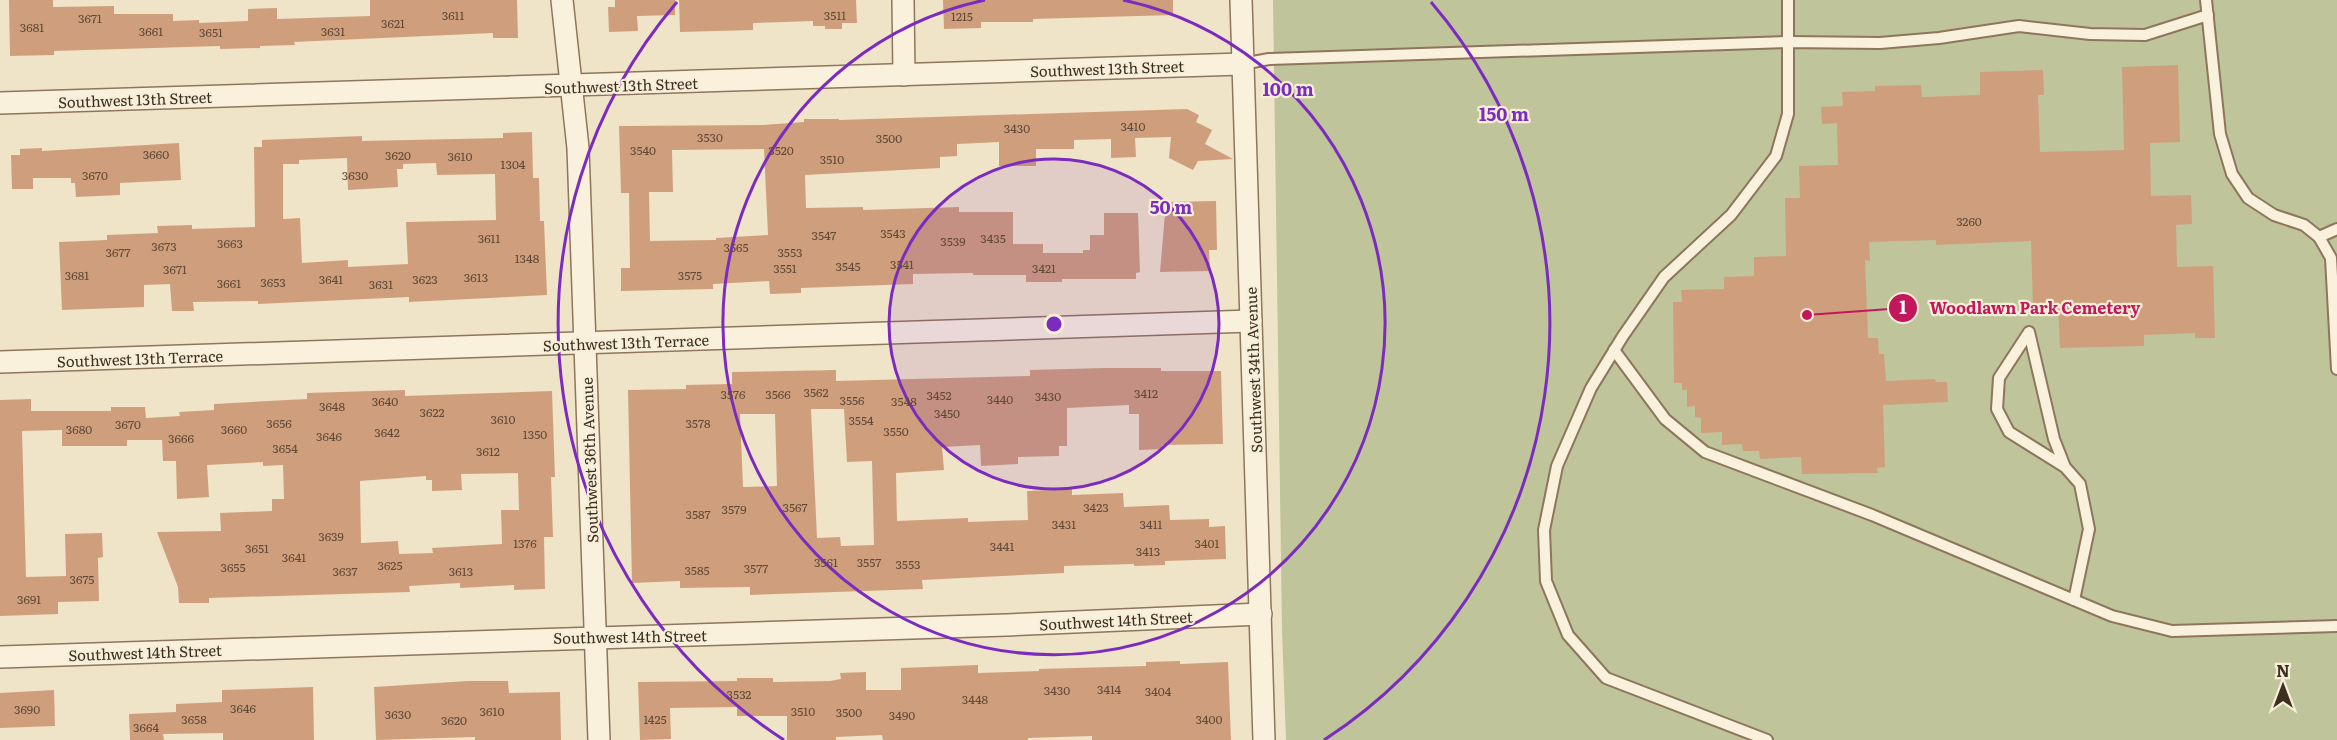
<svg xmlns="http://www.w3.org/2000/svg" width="2337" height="740" font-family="Literata,serif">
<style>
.cemetery{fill:#bfc49a}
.building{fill:#cf9f7d;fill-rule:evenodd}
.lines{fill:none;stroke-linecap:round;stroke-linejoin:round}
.service-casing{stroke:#8d765c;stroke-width:14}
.minor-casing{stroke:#8d765c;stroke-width:24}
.service{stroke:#faf1dc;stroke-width:10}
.minor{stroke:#faf1dc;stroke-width:21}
.ring{fill:none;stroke:#7b2cbf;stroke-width:3}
.labels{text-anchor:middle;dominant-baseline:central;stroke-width:4.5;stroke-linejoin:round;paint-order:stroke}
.number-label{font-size:12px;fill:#624a37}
.street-label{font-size:15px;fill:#3d2e20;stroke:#f7eed8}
.centre{fill:#7b2cbf;stroke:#f7eed8;stroke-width:3}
.ring-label{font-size:18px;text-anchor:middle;font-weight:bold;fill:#7b2cbf;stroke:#f7eed8;stroke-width:4.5;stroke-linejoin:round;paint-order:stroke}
.leader{fill:none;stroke:#c2185b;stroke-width:2}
.callout-dot{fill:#c2185b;stroke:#f7eed8;stroke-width:2}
.mark-label{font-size:18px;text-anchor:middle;font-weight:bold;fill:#fff}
.callout-label{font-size:16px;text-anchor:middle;font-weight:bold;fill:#c2185b;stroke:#f7eed8;stroke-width:4.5;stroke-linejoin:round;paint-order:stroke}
</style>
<rect width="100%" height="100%" fill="#f0e4c8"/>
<polygon class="cemetery" points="1273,0 2337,0 2337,740 1286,740 1282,631"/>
<g class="building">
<polygon points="9,0 53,0 53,7 114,6 114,14 173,14 173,21 199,20 199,23 248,21 248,9 277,8 277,19 370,16 370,0 517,0 518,38 493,38 493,33 294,42 295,45 260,46 260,48 220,49 220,46 54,51 54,55 10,56"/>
<polygon points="615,0 675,0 675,15 637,16 638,31 609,32 608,7 615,7"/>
<polygon points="679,0 856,0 857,23 842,23 842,29 825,29 825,26 813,26 813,21 753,23 753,30 680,32"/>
<polygon points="943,0 1173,0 1173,15 1033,19 1033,22 981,22 981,28 944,29"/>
<polygon points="2178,65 2180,142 2150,143 2151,196 2191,195 2192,224 2176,225 2177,267 2213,266 2215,338 2195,338 2195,333 2144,335 2144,346 2060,348 2058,306 2033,307 2031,241 1936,245 1936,240 1869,242 1870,261 1865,260 1868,338 1878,338 1879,354 1884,354 1886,381 1935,379 1936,382 1947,382 1948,402 1883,405 1885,467 1877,468 1878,473 1802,474 1801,457 1760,459 1759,451 1743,451 1742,444 1722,445 1722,432 1701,433 1701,418 1695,417 1695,406 1687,407 1687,390 1682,390 1682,383 1674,383 1673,302 1682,302 1681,290 1724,289 1724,277 1754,276 1754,257 1786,256 1785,198 1800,198 1799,166 1838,165 1837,123 1822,124 1821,107 1843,106 1842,92 1875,91 1875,86 1921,85 1922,97 1980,95 1980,72 2043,70 2044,95 2038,95 2040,152 2124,150 2122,67"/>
<path d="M 1187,109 L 1199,115 L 1196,122 L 1212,130 L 1205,144 L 1233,159 L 1198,161 L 1193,170 L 1169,158 L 1171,137 L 1135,138 L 1136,157 L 1111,158 L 1111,139 L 1074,140 L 1074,149 L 1036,149 L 1036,166 L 999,166 L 999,142 L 957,144 L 957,156 L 940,157 L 940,168 L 805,175 L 806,208 L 863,207 L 863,210 L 959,207 L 959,212 L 1013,212 L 1013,244 L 1043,244 L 1043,253 L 1083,253 L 1083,250 L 1090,250 L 1090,235 L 1104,235 L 1104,213 L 1138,213 L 1140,272 L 1136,273 L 1136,279 L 1062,279 L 1062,282 L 1026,282 L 1026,275 L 973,275 L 973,273 L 913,274 L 913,284 L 801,288 L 801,293 L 770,294 L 769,281 L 713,284 L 713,289 L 621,291 L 621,268 L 630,268 L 629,193 L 621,193 L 619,126 L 763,125 L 804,122 L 804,119 L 839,119 L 839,120 ZM 764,149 L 768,235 L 716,238 L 716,240 L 650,241 L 649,192 L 673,192 L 672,150 Z"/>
<path d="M 532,132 L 533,178 L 539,178 L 540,221 L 544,221 L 547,295 L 409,302 L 409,297 L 258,304 L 258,301 L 193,302 L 194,311 L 172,311 L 170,284 L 144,285 L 144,307 L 62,310 L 59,242 L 107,240 L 107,235 L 158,233 L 157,226 L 192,225 L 192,229 L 255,227 L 254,147 L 262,147 L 262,140 L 362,136 L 362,141 L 503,138 L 503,133 ZM 347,158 L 348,190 L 398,187 L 397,169 L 403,169 L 403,164 L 436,163 L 437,175 L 495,174 L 496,220 L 406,222 L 408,264 L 348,267 L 348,260 L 302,263 L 300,218 L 283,219 L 283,164 L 299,164 L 299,160 Z"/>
<polygon points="179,143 181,180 120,183 120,195 76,197 75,183 71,183 71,178 33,178 33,189 12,189 11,155 20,155 20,149 42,148 42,151"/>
<polygon points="1216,201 1217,250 1209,250 1210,271 1160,272 1166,202"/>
<path d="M 1105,368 L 1161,368 L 1161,371 L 1221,371 L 1223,444 L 1162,445 L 1162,449 L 1139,450 L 1139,414 L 1129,414 L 1129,405 L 1067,408 L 1067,446 L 1059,446 L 1059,456 L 1018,457 L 1018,464 L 981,466 L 980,445 L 942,447 L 944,470 L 896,473 L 897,521 L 968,518 L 968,522 L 1028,520 L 1027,491 L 1072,489 L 1072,495 L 1123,493 L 1124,507 L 1169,505 L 1170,520 L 1209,519 L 1209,527 L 1225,526 L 1226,559 L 1165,561 L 1165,565 L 1134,566 L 1134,564 L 1064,566 L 1064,573 L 922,580 L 923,589 L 750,595 L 750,587 L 680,588 L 680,581 L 632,583 L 628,390 L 686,389 L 686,385 L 732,384 L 732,372 L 836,370 L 836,381 L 1030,376 L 1030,370 ZM 811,409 L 844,409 L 847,462 L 872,461 L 874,545 L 841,546 L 840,537 L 817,538 ZM 740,414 L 775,414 L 777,486 L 743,487 Z"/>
<path d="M 405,390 L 405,396 L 552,391 L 555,477 L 551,477 L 553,537 L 544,537 L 545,589 L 514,590 L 514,585 L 460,588 L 460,583 L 409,586 L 410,592 L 209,598 L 209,603 L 179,603 L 178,587 L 157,532 L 221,531 L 220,513 L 272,511 L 272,499 L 284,499 L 283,465 L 263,466 L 263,462 L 207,465 L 209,497 L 177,499 L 176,461 L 163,461 L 162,440 L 127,440 L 127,446 L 62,446 L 62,430 L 22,431 L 26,577 L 66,576 L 65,534 L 102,533 L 103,557 L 98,558 L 99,601 L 58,602 L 58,614 L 0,616 L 0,400 L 31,399 L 31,411 L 111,411 L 111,407 L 145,407 L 146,418 L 180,416 L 179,412 L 214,410 L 214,404 L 307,399 L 307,393 ZM 518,473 L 519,510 L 501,510 L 502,544 L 432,548 L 433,553 L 399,554 L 398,541 L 361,543 L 360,481 L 426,476 L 426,480 L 432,480 L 432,491 L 462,490 L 461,474 Z"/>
<polygon points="1180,661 1180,664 1228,662 1231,740 1092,740 1092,736 1028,738 1028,740 883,740 882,735 836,737 836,740 787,740 787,716 737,716 737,707 670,708 671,739 640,740 638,682 737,681 737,678 773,678 773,682 830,681 841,679 840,673 866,672 866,690 901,690 901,668 978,665 978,673 1039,671 1039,669 1146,666 1146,662"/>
<polygon points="468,681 508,681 509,693 560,692 561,740 475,740 475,737 376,740 374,687"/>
<polygon points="313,687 314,740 223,740 223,733 163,734 164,740 130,740 129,714 176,712 176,704 222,702 222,690"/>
<polygon points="54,690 55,726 0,728 0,693"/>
</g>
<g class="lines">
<defs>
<g id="service">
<polyline points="2206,0 2220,134 2232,174 2248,198 2274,215 2304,225 2319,237 2331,258 2337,369"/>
<polyline points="1242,64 1269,59 1788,42 1880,43 1939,38 2019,26 2090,34 2145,35 2208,15"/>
<polyline points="2319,237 2337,229"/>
<polyline points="1614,350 1665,419 1705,452 1872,515 2112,616 2172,631 2337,626"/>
<polyline points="2065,467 2054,439 2029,332 1999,378 1997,409 2009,432 2065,467 2080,484 2089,529 2074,600"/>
<polyline points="1767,740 1606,678 1568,635 1546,581 1544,530 1557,466 1591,388 1623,336 1664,277 1731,215 1776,156 1788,114 1788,0"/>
</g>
<g id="minor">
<polyline points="562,0 578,148 599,740"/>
<polyline points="903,0 904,75"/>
<polyline points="1241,0 1264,740"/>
<polyline points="0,103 1242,64"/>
<polyline points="0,362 1251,321"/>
<polyline points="0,657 1007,625 1261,614"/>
</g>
</defs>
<use href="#service" class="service-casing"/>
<use href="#minor" class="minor-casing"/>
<use href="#service" class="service"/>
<use href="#minor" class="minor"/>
</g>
<circle cx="1054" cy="324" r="165" fill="#7b2cbf" fill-opacity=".12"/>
<g class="ring">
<circle cx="1054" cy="324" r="165"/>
<path d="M1123 0A331 331 0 1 1 985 0"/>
<path d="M784 740A496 496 0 0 1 677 2M1431 2A496 496 0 0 1 1324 740"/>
</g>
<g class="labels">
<g class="number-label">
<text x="453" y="15">3611</text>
<text x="835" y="15">3511</text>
<text x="962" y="16">1215</text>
<text x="90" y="18">3671</text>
<text x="393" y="23">3621</text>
<text x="32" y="27">3681</text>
<text x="151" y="31">3661</text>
<text x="333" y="31">3631</text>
<text x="211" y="32">3651</text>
<text x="1133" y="126">3410</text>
<text x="1017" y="128">3430</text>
<text x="710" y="137">3530</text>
<text x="889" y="138">3500</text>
<text x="643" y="150">3540</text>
<text x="781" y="150">3520</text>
<text x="156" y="154">3660</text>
<text x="398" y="155">3620</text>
<text x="460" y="156">3610</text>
<text x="832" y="159">3510</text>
<text x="513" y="164">1304</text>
<text x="95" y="175">3670</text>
<text x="355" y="175">3630</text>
<text x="1969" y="221">3260</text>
<text x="893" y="233">3543</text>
<text x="824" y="235">3547</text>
<text x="489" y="238">3611</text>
<text x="993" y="238">3435</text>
<text x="953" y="241">3539</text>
<text x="230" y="243">3663</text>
<text x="164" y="246">3673</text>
<text x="736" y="247">3565</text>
<text x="118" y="252">3677</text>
<text x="790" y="252">3553</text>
<text x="527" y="258">1348</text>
<text x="902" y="264">3541</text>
<text x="848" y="266">3545</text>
<text x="785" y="268">3551</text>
<text x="1044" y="268">3421</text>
<text x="175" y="269">3671</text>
<text x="77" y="275">3681</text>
<text x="690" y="275">3575</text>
<text x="476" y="277">3613</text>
<text x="331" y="279">3641</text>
<text x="425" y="279">3623</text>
<text x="273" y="282">3653</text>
<text x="229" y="283">3661</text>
<text x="381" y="284">3631</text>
<text x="816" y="392">3562</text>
<text x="1146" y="393">3412</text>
<text x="733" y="394">3576</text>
<text x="778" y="394">3566</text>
<text x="939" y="395">3452</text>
<text x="1048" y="396">3430</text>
<text x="1000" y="399">3440</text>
<text x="852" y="400">3556</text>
<text x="385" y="401">3640</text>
<text x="904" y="401">3548</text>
<text x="332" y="406">3648</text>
<text x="432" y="412">3622</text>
<text x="947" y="413">3450</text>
<text x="503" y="419">3610</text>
<text x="861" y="420">3554</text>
<text x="279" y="423">3656</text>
<text x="698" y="423">3578</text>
<text x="128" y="424">3670</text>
<text x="79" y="429">3680</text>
<text x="234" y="429">3660</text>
<text x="896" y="431">3550</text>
<text x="387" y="432">3642</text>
<text x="535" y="434">1350</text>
<text x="329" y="436">3646</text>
<text x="181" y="438">3666</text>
<text x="285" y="448">3654</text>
<text x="488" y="451">3612</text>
<text x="795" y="507">3567</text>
<text x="1096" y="507">3423</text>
<text x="734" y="509">3579</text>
<text x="698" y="514">3587</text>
<text x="1064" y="524">3431</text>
<text x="1151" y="524">3411</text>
<text x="331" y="536">3639</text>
<text x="525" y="543">1376</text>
<text x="1207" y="543">3401</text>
<text x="1002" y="546">3441</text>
<text x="257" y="548">3651</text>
<text x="1148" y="551">3413</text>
<text x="294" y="557">3641</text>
<text x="826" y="562">3561</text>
<text x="869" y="562">3557</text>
<text x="908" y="564">3553</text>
<text x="390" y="565">3625</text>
<text x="233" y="567">3655</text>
<text x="756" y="568">3577</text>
<text x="697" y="570">3585</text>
<text x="345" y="571">3637</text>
<text x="461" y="571">3613</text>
<text x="82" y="579">3675</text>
<text x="29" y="599">3691</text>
<text x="1109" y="689">3414</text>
<text x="1057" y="690">3430</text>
<text x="1158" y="691">3404</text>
<text x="739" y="694">3532</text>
<text x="975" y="699">3448</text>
<text x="243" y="708">3646</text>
<text x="27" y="709">3690</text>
<text x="492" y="711">3610</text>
<text x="803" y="711">3510</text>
<text x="849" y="712">3500</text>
<text x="398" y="714">3630</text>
<text x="902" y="715">3490</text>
<text x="194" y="719">3658</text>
<text x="655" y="719">1425</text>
<text x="1209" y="719">3400</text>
<text x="454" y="720">3620</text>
<text x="146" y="727">3664</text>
</g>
<g class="street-label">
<text transform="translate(1107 68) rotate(-2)">Southwest 13th Street</text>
<text transform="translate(621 85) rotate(-2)">Southwest 13th Street</text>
<text transform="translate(135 99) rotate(-2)">Southwest 13th Street</text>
<text transform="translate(626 342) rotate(-2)">Southwest 13th Terrace</text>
<text transform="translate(140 358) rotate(-2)">Southwest 13th Terrace</text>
<text transform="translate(1253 370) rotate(-92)">Southwest 34th Avenue</text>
<text transform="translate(589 460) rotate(-92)">Southwest 36th Avenue</text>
<text transform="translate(1116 620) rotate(-3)">Southwest 14th Street</text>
<text transform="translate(630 636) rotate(-1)">Southwest 14th Street</text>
<text transform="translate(145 652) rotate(-2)">Southwest 14th Street</text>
</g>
</g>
<circle cx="1054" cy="324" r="9" class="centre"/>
<g class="ring-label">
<text x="1288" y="96">100 m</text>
<text x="1504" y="121">150 m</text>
<text x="1171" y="214">50 m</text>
</g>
<path class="leader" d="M1807 315L1903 308"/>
<g class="callout-dot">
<circle cx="1807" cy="315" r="6"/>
<circle cx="1903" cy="308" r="15"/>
</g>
<g class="mark-label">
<text x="1903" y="314">1</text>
</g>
<g class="callout-label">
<text x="2035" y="314">Woodlawn Park Cemetery</text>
</g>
<g transform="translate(2283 686)" stroke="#f7eed8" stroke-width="4.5" paint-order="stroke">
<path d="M0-4.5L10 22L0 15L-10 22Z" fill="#3d2e20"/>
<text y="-9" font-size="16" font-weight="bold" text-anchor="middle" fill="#3d2e20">N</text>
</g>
</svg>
